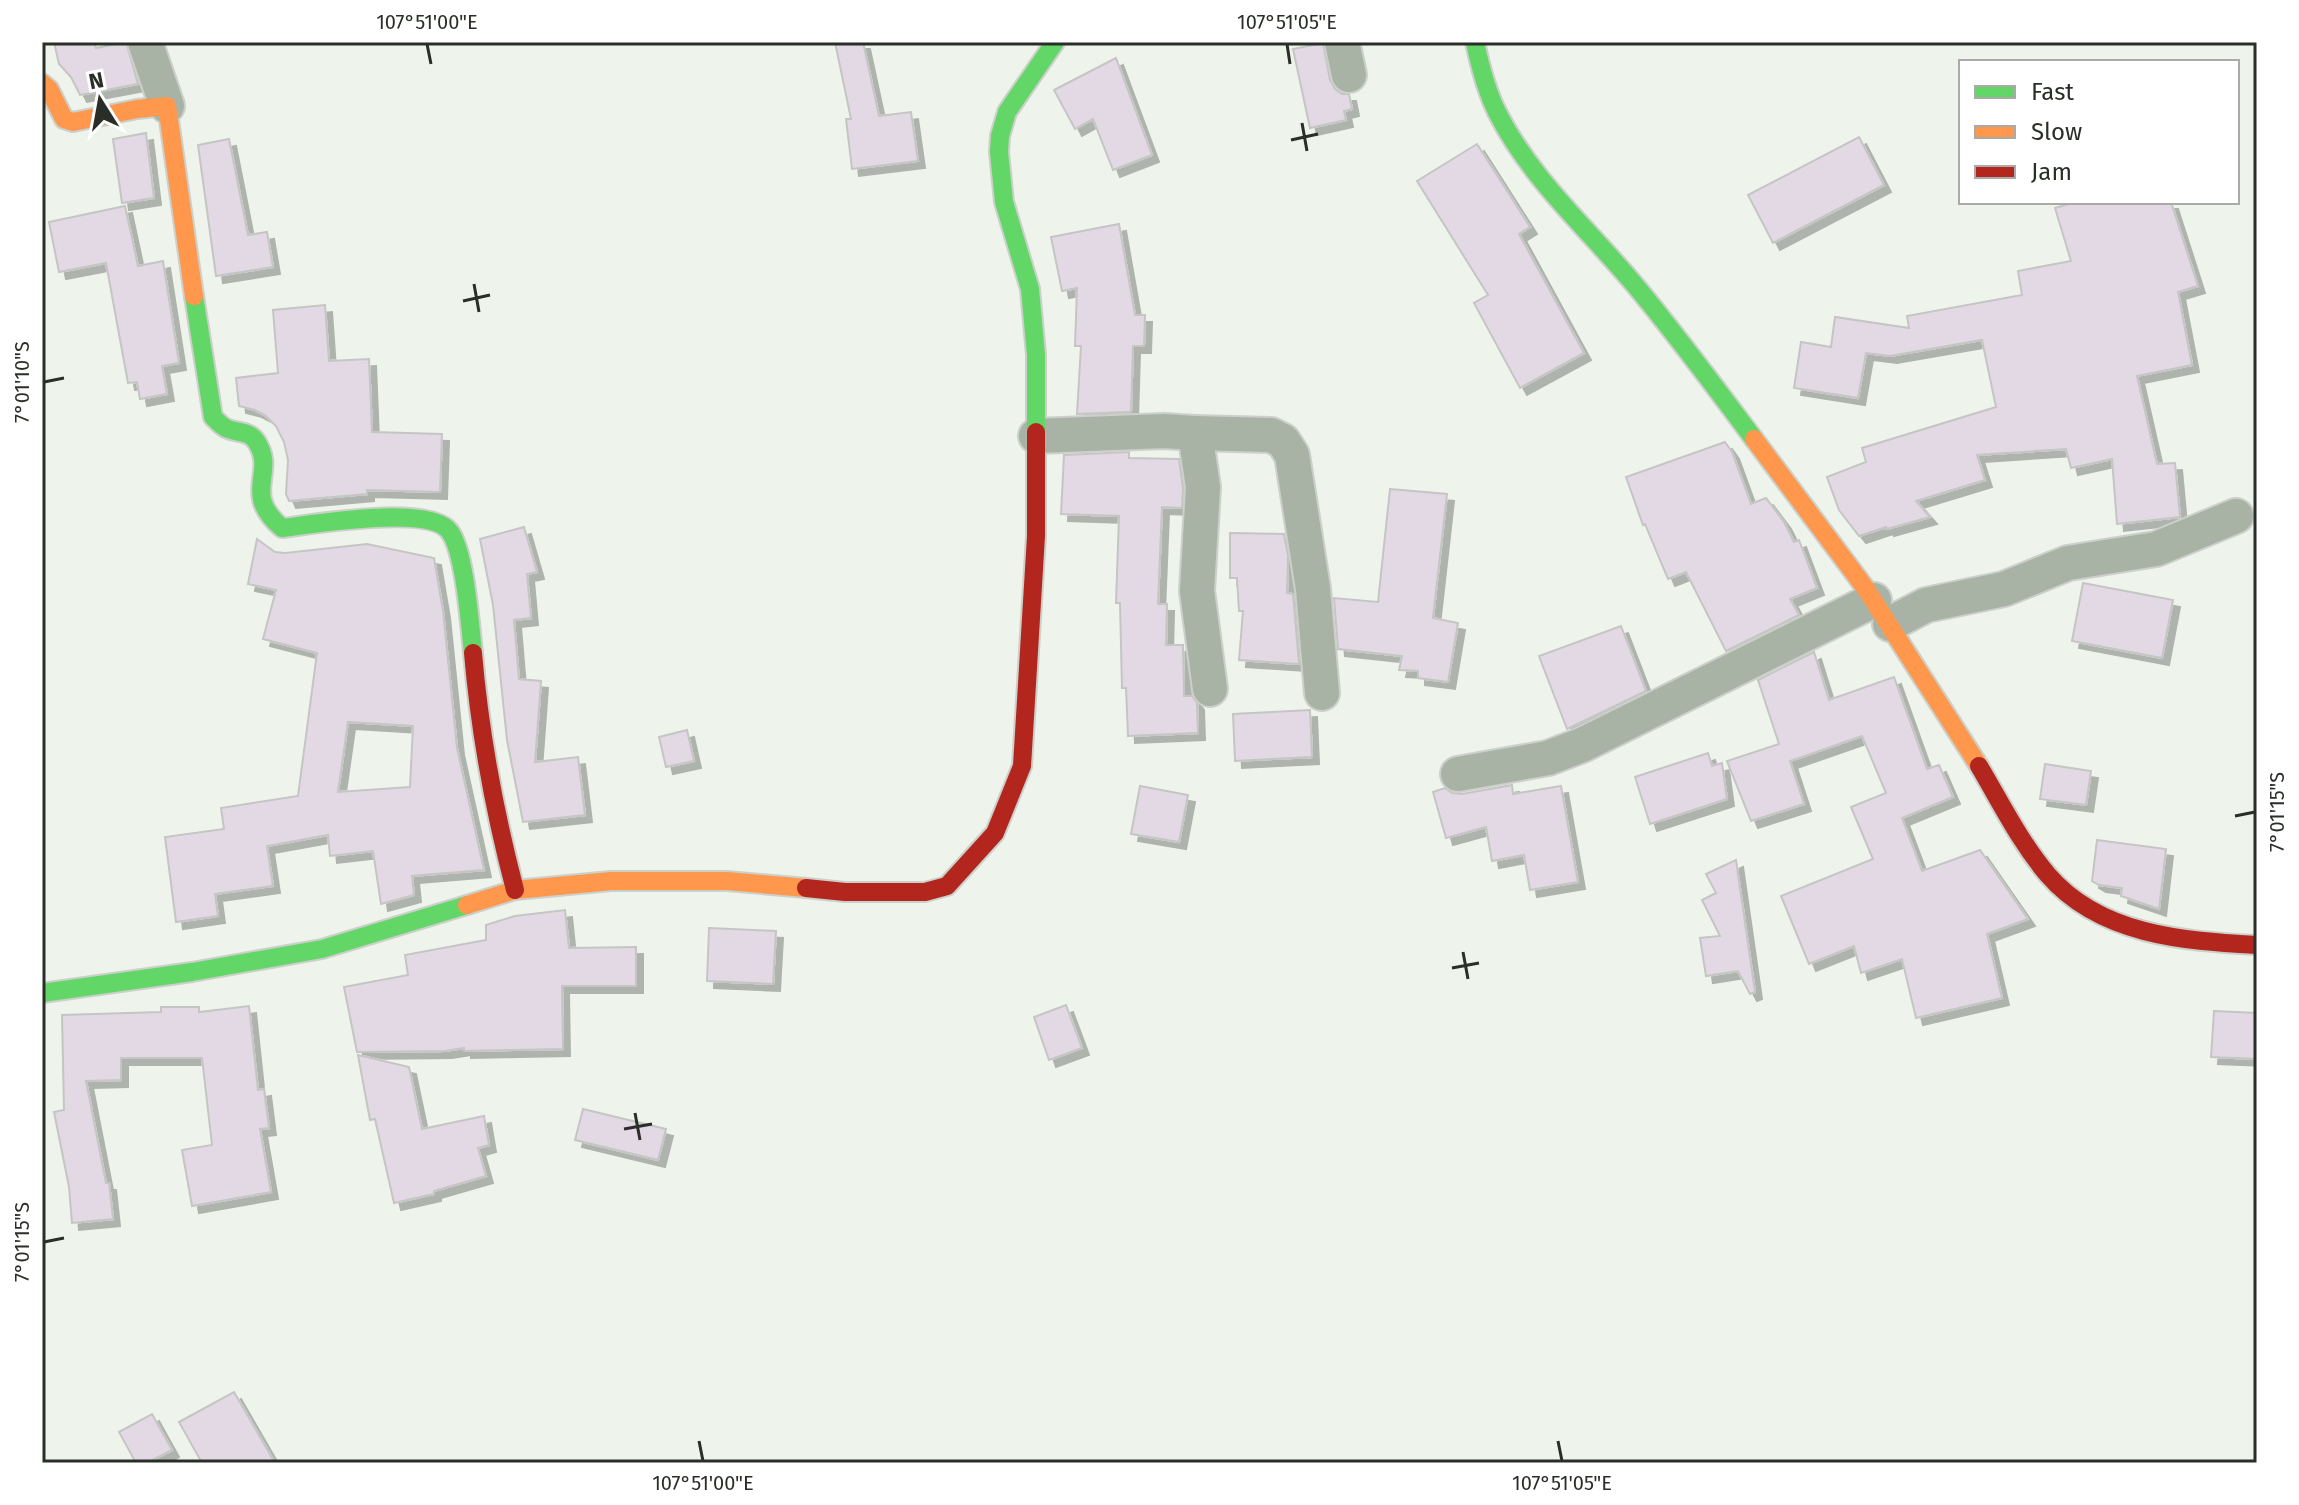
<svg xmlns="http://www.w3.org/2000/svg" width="2299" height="1505" font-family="'Fira Sans',sans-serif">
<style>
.building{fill:#e2d9e4;stroke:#c5c5c4;stroke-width:2;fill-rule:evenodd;filter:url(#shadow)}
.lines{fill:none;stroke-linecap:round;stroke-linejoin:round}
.street-casing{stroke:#ccd0ca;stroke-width:38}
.fast-casing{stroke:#ccd0ca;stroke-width:22}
.slow-casing{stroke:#ccd0ca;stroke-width:22}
.jam-casing{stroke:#ccd0ca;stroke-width:22}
.street{stroke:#a9b3a5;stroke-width:34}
.fast{stroke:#63d668;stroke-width:18}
.slow{stroke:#ff974d;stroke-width:18}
.jam{stroke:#b3261e;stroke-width:18}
.ticks{fill:none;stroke:#2a2e28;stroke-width:3}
.neatline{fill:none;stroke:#2a2e28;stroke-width:3}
.ticks-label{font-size:20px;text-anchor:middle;fill:#2a2e28}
</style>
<defs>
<filter id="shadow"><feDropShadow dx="7" dy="7" stdDeviation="0" flood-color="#0004"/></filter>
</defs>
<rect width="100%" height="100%" fill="#eef4ec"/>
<g class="building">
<polygon points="54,42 94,42 96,48 126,42 138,84 80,95 71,77 59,64"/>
<polygon points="835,42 863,42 879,116 911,112 918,161 852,169 846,119 851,119"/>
<polygon points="1323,43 1330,80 1335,89 1342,94 1349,94 1352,109 1344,111 1346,120 1310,128 1293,49"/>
<polygon points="1116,58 1152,155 1113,170 1093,119 1075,129 1054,90"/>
<polygon points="146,133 154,198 122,203 113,139"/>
<polygon points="1859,137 1884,185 1773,243 1748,195"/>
<polygon points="229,139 248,235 267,232 273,267 216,276 198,145"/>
<polygon points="1477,144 1530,227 1519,234 1584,353 1520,388 1474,303 1488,295 1417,181"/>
<polygon points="2076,202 2171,202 2198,286 2178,292 2192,365 2137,376 2157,464 2175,463 2180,517 2117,524 2112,459 2071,468 2066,449 1977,455 1985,480 1916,501 1930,517 1887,529 1886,527 1859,536 1839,510 1827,477 1866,462 1862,448 1996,407 1982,340 1890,356 1866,353 1858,398 1794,388 1801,342 1831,347 1835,317 1909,328 1907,316 2022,295 2018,271 2071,261 2055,208"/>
<polygon points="125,206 138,266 163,261 179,363 162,366 167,394 140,399 137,382 128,383 106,263 59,272 49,222"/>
<polygon points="1119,224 1135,315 1145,315 1144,346 1133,346 1131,412 1077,414 1081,346 1075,346 1077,288 1062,291 1051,237"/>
<polygon points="325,305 329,361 369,359 372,432 442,434 440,492 367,490 367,494 289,501 286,494 288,460 284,442 276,426 266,416 255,410 239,406 236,378 278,373 273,310"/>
<polygon points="1725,442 1732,452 1751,504 1766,498 1784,522 1794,542 1799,540 1817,588 1790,599 1799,615 1726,651 1686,572 1668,579 1645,524 1643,525 1626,477"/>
<polygon points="1129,452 1129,458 1179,459 1183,488 1182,508 1162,507 1158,604 1167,604 1166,645 1183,645 1184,696 1192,696 1197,703 1198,733 1128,736 1126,688 1122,688 1120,603 1116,603 1119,516 1061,514 1064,455"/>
<polygon points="1390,489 1447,494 1433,618 1458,623 1448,682 1418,678 1418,671 1399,670 1402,656 1338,649 1334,598 1378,602"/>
<polygon points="524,527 537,572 527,574 531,618 514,620 519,679 541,681 535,762 578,757 585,815 523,822 507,740 493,605 480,539"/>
<polygon points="1230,533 1284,534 1288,556 1287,593 1293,594 1299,664 1239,660 1243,611 1239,611 1237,578 1230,578"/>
<path d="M 257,539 L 275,552 L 285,553 L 367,544 L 434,558 L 443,611 L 457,748 L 484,870 L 412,876 L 414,895 L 381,904 L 373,851 L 330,856 L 328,835 L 267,846 L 273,886 L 215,894 L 218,916 L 176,922 L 165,837 L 224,829 L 221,808 L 298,796 L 317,653 L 263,639 L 276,590 L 248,584 ZM 348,722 L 413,726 L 410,787 L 338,792 Z"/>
<polygon points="2083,583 2173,600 2162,658 2072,641"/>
<polygon points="1621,626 1646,691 1567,729 1539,656"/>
<polygon points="1814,652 1829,700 1894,677 1927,769 1939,765 1953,797 1902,818 1922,871 1980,850 2028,919 1987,934 2002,998 1916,1018 1902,959 1861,973 1854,946 1809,964 1781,896 1873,859 1851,807 1886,793 1862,736 1790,761 1804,804 1751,821 1727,761 1779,744 1758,680"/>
<polygon points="1310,710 1312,757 1235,761 1233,714"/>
<polygon points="687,730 694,761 666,767 659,737"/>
<polygon points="1708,753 1712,766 1722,763 1727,799 1650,824 1635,777"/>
<polygon points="2045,764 2091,771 2086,805 2040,799"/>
<polygon points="1512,785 1513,794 1561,786 1578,882 1530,890 1524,855 1492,861 1486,827 1446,838 1433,792 1445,788 1452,793 1462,794"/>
<polygon points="1140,786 1188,795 1179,842 1131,834"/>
<polygon points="2097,840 2166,849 2159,909 2121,896 2122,888 2099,885 2092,881"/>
<polygon points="1736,860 1755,992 1750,994 1738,971 1706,976 1700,938 1720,936 1702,900 1716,893 1706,874"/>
<polygon points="565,910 569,948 636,947 636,986 562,986 563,1049 464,1051 464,1048 445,1051 357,1052 344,987 408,975 405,955 486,940 486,925 515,916"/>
<polygon points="709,928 776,931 773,984 707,981"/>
<polygon points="1066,1005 1082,1048 1049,1060 1034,1017"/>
<polygon points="249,1006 258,1090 264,1089 269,1128 260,1129 271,1192 192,1206 182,1150 212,1145 202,1058 121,1058 121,1080 86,1081 106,1183 109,1183 113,1219 72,1223 69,1187 54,1112 64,1110 62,1015 161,1012 161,1007 199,1007 199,1012"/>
<polygon points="2214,1011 2257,1013 2257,1059 2211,1057"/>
<polygon points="358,1055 409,1067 422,1129 484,1116 489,1145 478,1148 486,1176 434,1191 434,1194 394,1203 375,1119 370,1120"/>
<polygon points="583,1109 666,1129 658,1160 575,1140"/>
<polygon points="234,1392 275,1463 202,1463 179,1422"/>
<polygon points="152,1414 172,1450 147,1463 136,1463 119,1432"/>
</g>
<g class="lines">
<defs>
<g id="street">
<polyline points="145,42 167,106"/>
<polyline points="1342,42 1349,75"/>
<polyline points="1195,433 1271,435 1283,441 1292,455 1313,589 1322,693"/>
<polyline points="1036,436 1164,431 1195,433 1203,487 1197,591 1210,689"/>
<polyline points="1890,624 1926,605 2004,589 2068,563 2156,549 2236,516"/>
<polyline points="1458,774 1548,758 1582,745 1874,600"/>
</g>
<g id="fast">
<path d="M 1475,42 C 1480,66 1486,90 1497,112 C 1530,178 1587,228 1634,284 C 1676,334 1715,387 1754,439"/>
<path d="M 194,296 L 213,417 C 217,421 222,427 228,429 C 238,433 249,431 256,441 C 278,474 240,492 282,528 C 315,524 431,504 450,532 C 465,553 470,625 473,653"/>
<polyline points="1036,432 1036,355 1030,289 1004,202 999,152 1000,136 1007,112 1055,42"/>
<polyline points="42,993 192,972 322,949 467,905"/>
</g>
<g id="slow">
<polyline points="42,83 49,89 64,119 73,122 137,109 167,106 194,296"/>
<polyline points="1754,439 1866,589 1979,766"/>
<polyline points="467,905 515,890 611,881 727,881 806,888"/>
</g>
<g id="jam">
<path d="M 473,653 C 480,735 494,810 515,890"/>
<path d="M 1979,766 C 2001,803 2020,842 2048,875 C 2100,935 2183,941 2257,945"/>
<polyline points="806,888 845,892 925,892 947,886 995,833 1022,766 1036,536 1036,432"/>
</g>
</defs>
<use href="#street" class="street-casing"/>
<use href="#fast" class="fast-casing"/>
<use href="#slow" class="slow-casing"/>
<use href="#jam" class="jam-casing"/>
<use href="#street" class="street"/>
<use href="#fast" class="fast"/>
<use href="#slow" class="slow"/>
<use href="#jam" class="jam"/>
</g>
<path class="ticks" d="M 427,44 L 431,64M 1287,44 L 1290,64M 1302,123 L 1307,151M 1291,140 L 1318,134M 474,284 L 479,312M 463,301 L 490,295M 44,382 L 64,378M 2235,816 L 2255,812M 1463,952 L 1468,979M 1452,968 L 1479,963M 635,1113 L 640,1140M 624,1129 L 652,1124M 44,1242 L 64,1238M 699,1441 L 703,1461M 1558,1441 L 1562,1461"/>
<rect width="2299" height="1505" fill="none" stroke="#ffffff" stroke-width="88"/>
<rect x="1959" y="60" width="280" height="144" fill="#ffffff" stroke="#aaaba9" stroke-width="2"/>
<rect x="1975" y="86" width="40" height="12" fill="#63d668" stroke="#aaaba9" stroke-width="2"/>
<text x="2031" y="100" font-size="24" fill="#2a2e28">Fast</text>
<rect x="1975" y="126" width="40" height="12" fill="#ff974d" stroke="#aaaba9" stroke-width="2"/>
<text x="2031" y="140" font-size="24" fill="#2a2e28">Slow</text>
<rect x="1975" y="166" width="40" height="12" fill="#b3261e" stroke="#aaaba9" stroke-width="2"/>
<text x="2031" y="180" font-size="24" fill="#2a2e28">Jam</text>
<g transform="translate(100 100) rotate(349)" stroke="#ffffff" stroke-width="6" paint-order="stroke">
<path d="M0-6L14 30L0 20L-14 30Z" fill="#2a2e28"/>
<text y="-12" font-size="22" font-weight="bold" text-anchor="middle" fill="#2a2e28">N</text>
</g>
<rect x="44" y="44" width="2211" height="1417" class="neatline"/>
<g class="ticks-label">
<text x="427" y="29">107°51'00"E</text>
<text x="1287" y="29">107°51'05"E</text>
<text transform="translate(22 382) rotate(-90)" y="7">7°01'10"S</text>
<text transform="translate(2277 812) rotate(-90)" y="7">7°01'15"S</text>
<text transform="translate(22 1242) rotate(-90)" y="7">7°01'15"S</text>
<text x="703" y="1490">107°51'00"E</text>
<text x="1562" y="1490">107°51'05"E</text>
</g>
</svg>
